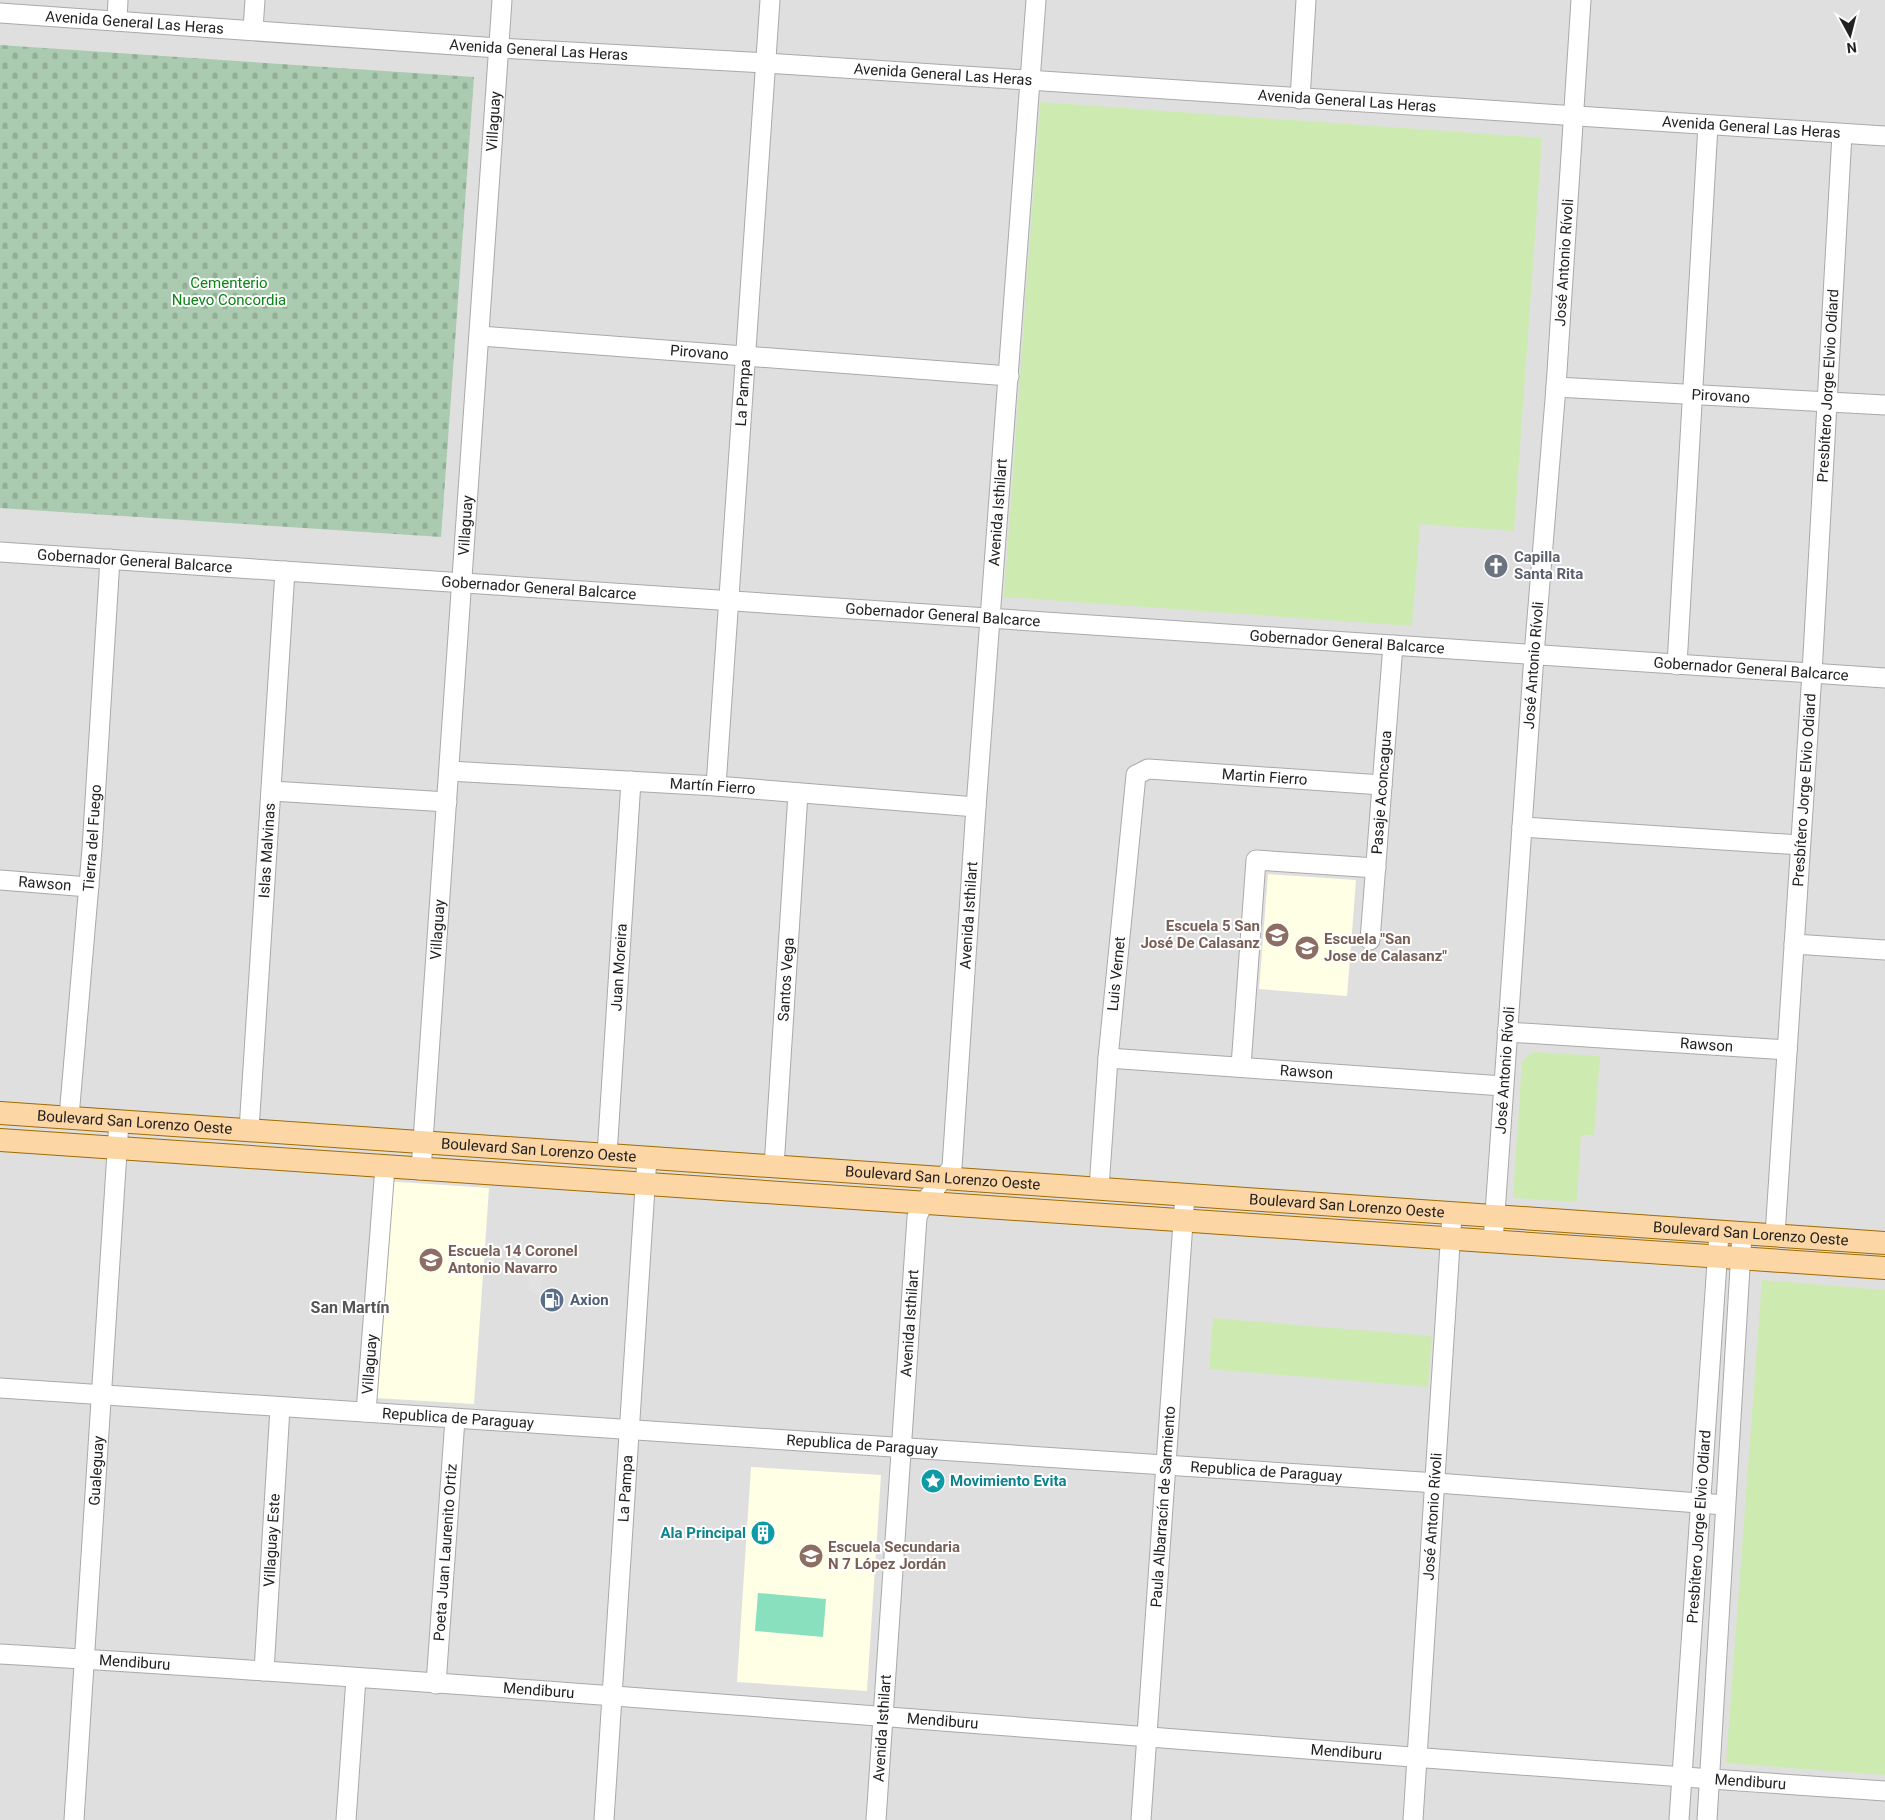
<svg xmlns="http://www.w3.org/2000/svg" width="1885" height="1820" font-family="Roboto,sans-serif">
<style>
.residential{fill:#e0dfdf}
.education{fill:#ffffe5}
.grass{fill:#cdebb0}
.cemetery{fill:url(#cemetery-stones)}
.pitch{fill:#88e0be}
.parking{fill:#e2e2e2}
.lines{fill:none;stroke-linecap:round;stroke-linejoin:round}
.minor-casing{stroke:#a9a9a9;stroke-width:21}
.major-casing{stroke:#a06b00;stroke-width:24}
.minor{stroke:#fff;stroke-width:19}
.major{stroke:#fcd6a4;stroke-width:22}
.labels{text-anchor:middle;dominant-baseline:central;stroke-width:4;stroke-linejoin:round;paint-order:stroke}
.street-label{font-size:15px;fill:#222;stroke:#fff}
.park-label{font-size:15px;fill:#0c8416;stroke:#fff}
.worship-label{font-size:15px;font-weight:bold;fill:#5b616d;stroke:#fff;text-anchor:start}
.education-label{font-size:15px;font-weight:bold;fill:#785e54;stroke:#fff;text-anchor:start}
.service-label{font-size:15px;font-weight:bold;fill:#4e5e75;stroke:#fff;text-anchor:start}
.culture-label{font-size:15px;font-weight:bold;fill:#0d838f;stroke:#fff;text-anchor:start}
.neighbourhood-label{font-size:16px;font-weight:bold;fill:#555;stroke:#fff}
</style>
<defs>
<pattern id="cemetery-stones" width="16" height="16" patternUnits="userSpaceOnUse" patternTransform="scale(1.25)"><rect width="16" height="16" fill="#aacbaf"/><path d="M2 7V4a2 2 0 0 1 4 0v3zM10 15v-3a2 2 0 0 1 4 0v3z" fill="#92ae96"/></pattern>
</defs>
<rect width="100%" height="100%" fill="#f2efe9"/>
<rect class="residential" x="0" y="0" width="1885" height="1820"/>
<g class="education">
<polygon points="1268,874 1356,880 1347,996 1259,989"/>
<polygon points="384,1181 489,1188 474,1404 376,1398"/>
<polygon points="751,1467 881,1475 867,1691 737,1682"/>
</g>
<g class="grass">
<polygon points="1040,102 1542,138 1514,531 1420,524 1412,626 1004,597"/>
<polygon points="1533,1052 1600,1056 1594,1135 1581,1135 1577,1202 1513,1198 1522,1061"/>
<polygon points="1762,1280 1885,1290 1885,1775 1726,1763"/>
<polygon points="1213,1318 1432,1336 1428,1387 1209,1369"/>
</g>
<polygon class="cemetery" points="0,45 474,77 441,537 0,508"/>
<polygon class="pitch" points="758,1593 826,1599 823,1637 755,1631"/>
<polygon class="parking" points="532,1260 543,1265 540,1296 528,1290"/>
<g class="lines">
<defs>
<g id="minor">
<path id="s1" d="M 0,13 L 498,48 L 766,63 L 1885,136"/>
<polyline points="117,21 118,0"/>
<polyline points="253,29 255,0"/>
<polyline points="1300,99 1306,0"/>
<path id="s2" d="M 480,336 L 1009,376"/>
<path id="s3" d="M 1556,387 L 1885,405"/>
<path id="s4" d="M 0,552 L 1885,678"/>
<polyline points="1677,665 1708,125"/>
<path id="s5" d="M 449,771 L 716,786 L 976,807"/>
<path id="s6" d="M 716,786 L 770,0"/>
<polyline points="272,791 447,802"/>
<polyline points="1522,827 1800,845"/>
<path id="s7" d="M 0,880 L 89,887"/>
<path id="s8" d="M 1370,940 L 1393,645"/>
<polyline points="1794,944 1885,950"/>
<path id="s9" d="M 1507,1032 L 1787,1050"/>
<path id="s10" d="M 1108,1058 L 1503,1086"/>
<polyline points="1241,1066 1256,860 1376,868"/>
<path id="s11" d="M 69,1117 L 92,849 L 110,559"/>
<path id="s12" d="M 249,1130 L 285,571"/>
<path id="s13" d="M 607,1155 L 631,781"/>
<path id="s14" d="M 774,1167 L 798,793"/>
<path id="s15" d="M 421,1170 L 502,0"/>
<path id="s16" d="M 1099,1188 L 1108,1058 L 1136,775 L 1148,769 L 1382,785"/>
<path id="s17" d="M 1775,1235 L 1812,673 L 1842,134"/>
<path id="s18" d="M 1493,1242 L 1534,655 L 1556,387 L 1581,0"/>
<path id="s19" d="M 0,1388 L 1437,1483 L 1725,1505"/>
<path id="s20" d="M 366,1412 L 385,1167"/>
<path id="s21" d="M 0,1654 C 629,1692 1256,1749 1885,1791"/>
<path id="s22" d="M 264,1671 L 280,1408"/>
<path id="s23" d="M 436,1684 L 455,1419"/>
<path id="s24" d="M 74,1820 L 119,1121"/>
<polyline points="346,1820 356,1678"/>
<path id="s25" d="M 604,1820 L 647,1157"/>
<path id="s26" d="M 876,1820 L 917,1217 L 923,1204 L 952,1167 L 976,807 L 1036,0"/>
<path id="s27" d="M 1141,1820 L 1185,1194"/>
<path id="s28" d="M 1413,1820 L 1452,1214"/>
<path id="s29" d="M 1679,1820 L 1719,1233"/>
<polyline points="1707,1820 1742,1234"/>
</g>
<g id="major">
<path id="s30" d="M 0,1113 L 1885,1243"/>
<polyline points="0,1140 1885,1268"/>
</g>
</defs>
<use href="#minor" class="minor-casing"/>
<use href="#major" class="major-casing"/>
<use href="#minor" class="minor"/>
<use href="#major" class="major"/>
</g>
<defs>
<symbol id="church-disc" viewBox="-11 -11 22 22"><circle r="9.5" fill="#6b7280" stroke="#fff"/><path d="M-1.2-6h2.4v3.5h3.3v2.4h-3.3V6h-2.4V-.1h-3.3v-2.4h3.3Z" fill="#fff"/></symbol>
<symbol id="school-disc" viewBox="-11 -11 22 22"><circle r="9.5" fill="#8d6e63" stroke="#fff"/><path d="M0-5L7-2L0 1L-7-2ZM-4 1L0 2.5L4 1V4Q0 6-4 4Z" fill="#fff"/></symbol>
<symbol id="fuel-disc" viewBox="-11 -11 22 22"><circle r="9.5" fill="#5c6f8a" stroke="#fff"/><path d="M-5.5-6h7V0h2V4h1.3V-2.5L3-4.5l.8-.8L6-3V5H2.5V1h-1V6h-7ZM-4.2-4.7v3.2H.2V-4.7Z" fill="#fff"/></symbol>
<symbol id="sight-disc" viewBox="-11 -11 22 22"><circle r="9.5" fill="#0f9aa8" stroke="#fff"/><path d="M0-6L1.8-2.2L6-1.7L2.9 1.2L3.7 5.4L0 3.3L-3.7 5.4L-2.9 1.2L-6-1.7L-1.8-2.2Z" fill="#fff"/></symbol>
<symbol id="building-disc" viewBox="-11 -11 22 22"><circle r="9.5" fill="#0f9aa8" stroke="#fff"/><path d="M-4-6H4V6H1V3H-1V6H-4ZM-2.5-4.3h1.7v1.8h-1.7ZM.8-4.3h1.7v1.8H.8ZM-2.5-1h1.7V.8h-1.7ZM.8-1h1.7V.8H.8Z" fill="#fff"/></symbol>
</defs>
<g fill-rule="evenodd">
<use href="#church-disc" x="1482" y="552" width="28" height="28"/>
<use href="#school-disc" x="1263" y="921" width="28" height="28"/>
<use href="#school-disc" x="1293" y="934" width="28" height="28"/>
<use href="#school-disc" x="417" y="1246" width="28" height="28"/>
<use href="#fuel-disc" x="538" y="1286" width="28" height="28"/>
<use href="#sight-disc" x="919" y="1467" width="28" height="28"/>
<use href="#building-disc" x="749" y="1519" width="28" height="28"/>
<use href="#school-disc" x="797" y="1542" width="28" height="28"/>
</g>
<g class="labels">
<g class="street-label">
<text stroke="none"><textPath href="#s1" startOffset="135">Avenida General Las Heras</textPath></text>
<text stroke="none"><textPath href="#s1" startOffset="540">Avenida General Las Heras</textPath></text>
<text stroke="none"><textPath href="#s1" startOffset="945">Avenida General Las Heras</textPath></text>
<text stroke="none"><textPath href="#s1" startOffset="1350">Avenida General Las Heras</textPath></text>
<text stroke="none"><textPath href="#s15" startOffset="1051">Villaguay</textPath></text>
<text stroke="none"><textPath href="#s1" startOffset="1755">Avenida General Las Heras</textPath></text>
<text stroke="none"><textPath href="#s18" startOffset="982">José Antonio Rívoli</textPath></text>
<text stroke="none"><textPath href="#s2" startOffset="220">Pirovano</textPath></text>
<text stroke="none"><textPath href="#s17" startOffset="851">Presbítero Jorge Elvio Odiard</textPath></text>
<text stroke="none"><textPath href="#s6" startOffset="394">La Pampa</textPath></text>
<text stroke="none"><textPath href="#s3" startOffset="165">Pirovano</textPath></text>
<text stroke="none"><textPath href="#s26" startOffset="1322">Avenida Isthilart</textPath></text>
<text stroke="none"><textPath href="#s15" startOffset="646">Villaguay</textPath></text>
<text stroke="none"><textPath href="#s4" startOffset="135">Gobernador General Balcarce</textPath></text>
<text stroke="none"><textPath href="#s4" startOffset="540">Gobernador General Balcarce</textPath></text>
<text stroke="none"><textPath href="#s4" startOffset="945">Gobernador General Balcarce</textPath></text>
<text stroke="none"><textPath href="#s4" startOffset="1350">Gobernador General Balcarce</textPath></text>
<text stroke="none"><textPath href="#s18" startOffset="578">José Antonio Rívoli</textPath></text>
<text stroke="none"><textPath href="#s4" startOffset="1755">Gobernador General Balcarce</textPath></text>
<text stroke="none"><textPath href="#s16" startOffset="545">Martin Fierro</textPath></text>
<text stroke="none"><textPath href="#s5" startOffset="264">Martín Fierro</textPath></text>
<text stroke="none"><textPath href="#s17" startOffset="446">Presbítero Jorge Elvio Odiard</textPath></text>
<text stroke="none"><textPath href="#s8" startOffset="148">Pasaje Aconcagua</textPath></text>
<text stroke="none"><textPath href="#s11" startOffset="280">Tierra del Fuego</textPath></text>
<text stroke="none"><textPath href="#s12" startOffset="280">Islas Malvinas</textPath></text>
<text stroke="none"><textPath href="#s7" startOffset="45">Rawson</textPath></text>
<text stroke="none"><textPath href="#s26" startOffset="918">Avenida Isthilart</textPath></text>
<text stroke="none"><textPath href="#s15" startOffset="241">Villaguay</textPath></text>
<text stroke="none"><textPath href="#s13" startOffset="188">Juan Moreira</textPath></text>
<text stroke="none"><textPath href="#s16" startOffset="215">Luis Vernet</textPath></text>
<text stroke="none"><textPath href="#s14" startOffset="188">Santos Vega</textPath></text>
<text stroke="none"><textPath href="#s9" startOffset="200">Rawson</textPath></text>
<text stroke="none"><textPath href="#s18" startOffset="172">José Antonio Rívoli</textPath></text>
<text stroke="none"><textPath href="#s10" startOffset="199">Rawson</textPath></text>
<text stroke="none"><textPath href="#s30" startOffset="135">Boulevard San Lorenzo Oeste</textPath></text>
<text stroke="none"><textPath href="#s30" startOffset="540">Boulevard San Lorenzo Oeste</textPath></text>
<text stroke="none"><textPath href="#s30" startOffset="945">Boulevard San Lorenzo Oeste</textPath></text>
<text stroke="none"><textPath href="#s30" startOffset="1350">Boulevard San Lorenzo Oeste</textPath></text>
<text stroke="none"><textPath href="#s30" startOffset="1755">Boulevard San Lorenzo Oeste</textPath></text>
<text stroke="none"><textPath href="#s26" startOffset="498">Avenida Isthilart</textPath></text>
<text stroke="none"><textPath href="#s20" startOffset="48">Villaguay</textPath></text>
<text stroke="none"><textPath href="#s19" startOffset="459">Republica de Paraguay</textPath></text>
<text stroke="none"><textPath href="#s19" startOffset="864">Republica de Paraguay</textPath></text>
<text stroke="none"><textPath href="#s24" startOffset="350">Gualeguay</textPath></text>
<text stroke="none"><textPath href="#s19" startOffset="1269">Republica de Paraguay</textPath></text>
<text stroke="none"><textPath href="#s25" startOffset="332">La Pampa</textPath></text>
<text stroke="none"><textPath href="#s27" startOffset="314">Paula Albarracín de Sarmiento</textPath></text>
<text stroke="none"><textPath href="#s28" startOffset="304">José Antonio Rívoli</textPath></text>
<text stroke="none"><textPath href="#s29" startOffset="294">Presbítero Jorge Elvio Odiard</textPath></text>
<text stroke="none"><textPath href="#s22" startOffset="131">Villaguay Este</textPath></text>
<text stroke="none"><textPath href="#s23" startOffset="132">Poeta Juan Laurenito Ortiz</textPath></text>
<text stroke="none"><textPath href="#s21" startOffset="135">Mendiburu</textPath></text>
<text stroke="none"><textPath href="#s21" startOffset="540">Mendiburu</textPath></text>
<text stroke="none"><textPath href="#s21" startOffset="945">Mendiburu</textPath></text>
<text stroke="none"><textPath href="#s26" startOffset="92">Avenida Isthilart</textPath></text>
<text stroke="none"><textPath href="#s21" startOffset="1350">Mendiburu</textPath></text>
<text stroke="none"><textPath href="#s21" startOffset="1755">Mendiburu</textPath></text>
</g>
<g class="park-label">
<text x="229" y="283">Cementerio<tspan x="229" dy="17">Nuevo Concordia</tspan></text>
</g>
<g class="worship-label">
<text x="1514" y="557">Capilla<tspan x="1514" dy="17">Santa Rita</tspan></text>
</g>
<g class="education-label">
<text x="1260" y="926" text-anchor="end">Escuela 5 San<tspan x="1260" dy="17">José De Calasanz</tspan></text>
<text x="1324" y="939">Escuela "San<tspan x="1324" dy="17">Jose de Calasanz"</tspan></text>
<text x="448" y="1251">Escuela 14 Coronel<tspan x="448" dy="17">Antonio Navarro</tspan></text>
<text x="828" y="1547">Escuela Secundaria<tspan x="828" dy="17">N 7 López Jordán</tspan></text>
</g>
<g class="service-label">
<text x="570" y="1300">Axion</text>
</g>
<g class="culture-label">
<text x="950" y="1481">Movimiento Evita</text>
<text x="746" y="1533" text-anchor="end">Ala Principal</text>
</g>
<g class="neighbourhood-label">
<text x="350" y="1307">San Martín</text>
</g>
</g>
<g transform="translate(1850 35) rotate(173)" stroke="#ffffff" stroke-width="4" paint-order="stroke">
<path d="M0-4L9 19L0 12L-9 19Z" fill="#222222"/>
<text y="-8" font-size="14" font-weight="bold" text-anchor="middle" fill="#222222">N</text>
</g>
</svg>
